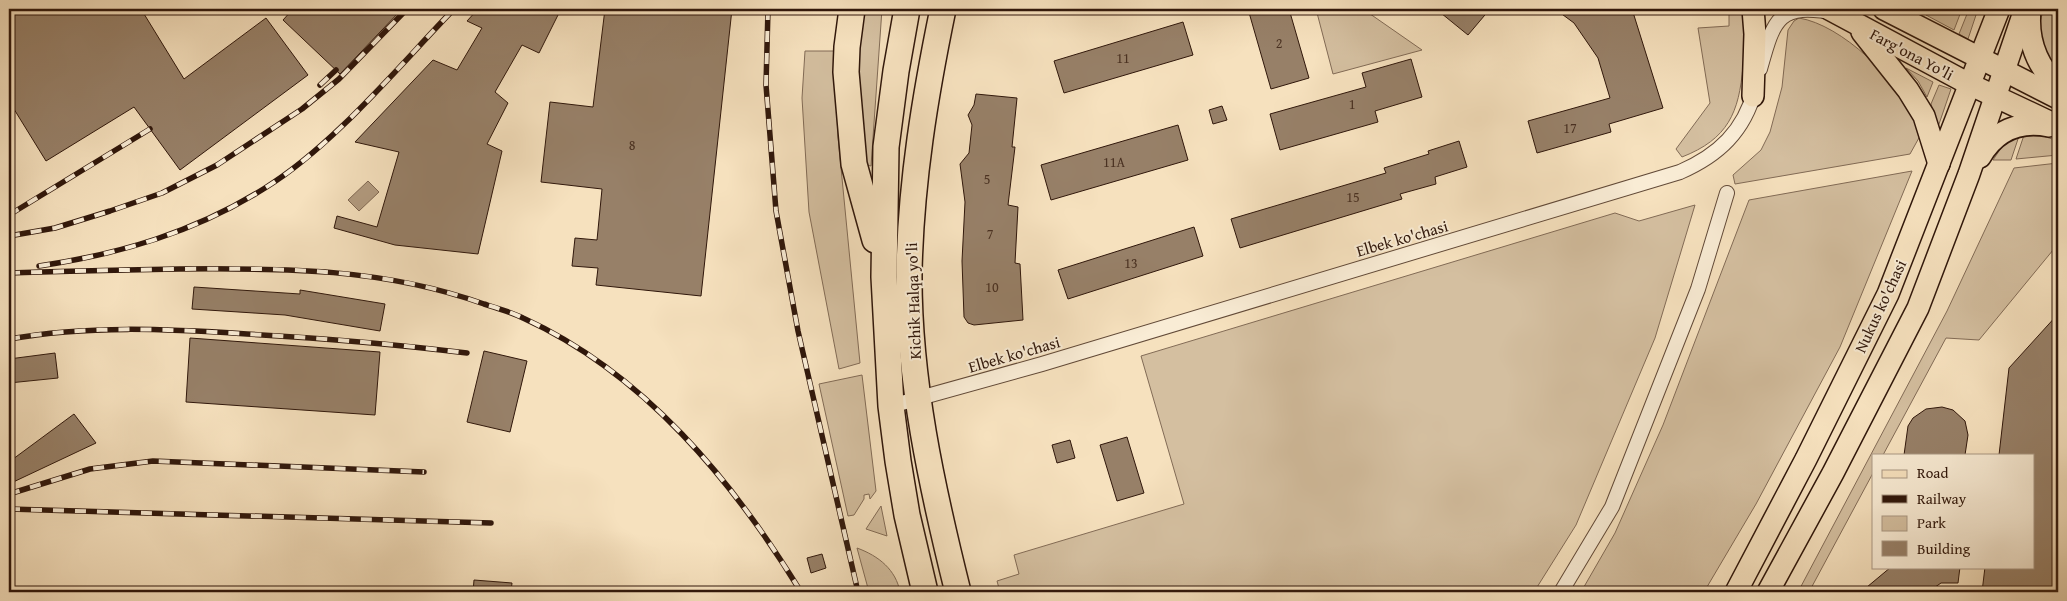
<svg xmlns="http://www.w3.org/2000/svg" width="2067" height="601" font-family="'Gentium Book Plus',serif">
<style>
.green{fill:#d4bfa0;stroke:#826b56}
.water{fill:#b39c81;stroke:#7f6752}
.building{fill:#978068;stroke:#30170b}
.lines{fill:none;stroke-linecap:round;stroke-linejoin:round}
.street-casing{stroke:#624a38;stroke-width:16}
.primary-casing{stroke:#30170b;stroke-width:24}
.highway-casing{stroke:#30170b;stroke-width:28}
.street{stroke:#f9ecd5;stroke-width:14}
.primary{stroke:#f6e1be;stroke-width:21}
.highway{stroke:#f6e1be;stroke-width:25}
.rail-casing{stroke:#30170b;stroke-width:5.5}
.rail{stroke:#f9ecd5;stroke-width:4;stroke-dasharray:11;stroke-linecap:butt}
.labels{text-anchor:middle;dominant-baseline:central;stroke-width:4;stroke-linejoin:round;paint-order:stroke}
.number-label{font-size:14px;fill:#4a3122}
.street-label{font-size:16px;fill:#30170b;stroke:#f9ecd5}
</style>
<rect width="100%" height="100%" fill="#f6e1be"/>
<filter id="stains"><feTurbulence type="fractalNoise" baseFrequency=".004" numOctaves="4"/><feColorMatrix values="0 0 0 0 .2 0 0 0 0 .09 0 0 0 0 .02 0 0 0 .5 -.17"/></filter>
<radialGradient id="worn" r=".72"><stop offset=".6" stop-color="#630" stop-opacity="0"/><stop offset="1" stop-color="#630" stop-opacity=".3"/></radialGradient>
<g class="green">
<polygon points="859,9 882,9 871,166 863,164 855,64"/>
<polygon points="1316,9 1363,9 1422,50 1333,74"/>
<path d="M 1729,9 L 1743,9 C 1746,28 1745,46 1743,66 C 1739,113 1728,139 1682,157 L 1676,149 L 1710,103 L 1698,28 L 1729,26 Z"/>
<polygon points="1957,9 1962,9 1954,30 1926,15"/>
<polygon points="1969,9 1978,9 1968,39 1959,34"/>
<path d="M 2044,9 L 2058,9 L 2058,67 C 2041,51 2035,31 2044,9 Z"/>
<path d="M 1799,18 C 1842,25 1897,79 1915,118 C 1918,123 1918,130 1920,136 L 1910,154 L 1735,184 L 1733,175 L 1761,150 L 1770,132 L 1782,87 L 1788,30 L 1794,21 Z"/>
<polygon points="805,51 834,51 838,137 860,363 839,369 809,212 802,98"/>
<polygon points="1906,68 1933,82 1927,97 1918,81"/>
<polygon points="1939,85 1951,89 1938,127 1931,104"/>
<polygon points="2024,135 2043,136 2058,141 2058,155 2016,159"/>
<polygon points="2019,136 2011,160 1993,160 2003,145"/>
<polygon points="2058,163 2058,244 1979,340 1946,338 1883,455 1873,455 1873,473 1809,592 1798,592 1947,311 2014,168"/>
<polygon points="1912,171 1840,347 1756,504 1704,592 1581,592 1615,533 1663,425 1749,200"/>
<polygon points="1695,205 1655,338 1576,525 1534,592 1000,592 997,581 1019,574 1014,555 1184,504 1141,356 1615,213 1639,221"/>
<polygon points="862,375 876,491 870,499 869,494 864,495 864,499 854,515 848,516 819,384"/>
<polygon points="881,506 887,536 866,529"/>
<path d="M 857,548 C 879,556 896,570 900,592 L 869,592 Z"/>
</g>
<polygon class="water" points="368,181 379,192 359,211 348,200"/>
<g class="building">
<polygon points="9,9 141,9 184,79 266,18 308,75 180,170 134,107 46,161 9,101"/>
<polygon points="293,9 402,9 340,74 283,20"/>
<polygon points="478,9 561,9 539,53 522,45 495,92 508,103 487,144 502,151 478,254 395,245 334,228 337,216 377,227 399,152 355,142 433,60 457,70 482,28 467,21"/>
<polygon points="605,9 732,9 701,296 596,285 598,268 572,266 575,238 597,240 602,189 541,182 550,102 593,107"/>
<polygon points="1248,9 1289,9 1309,78 1271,89"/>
<polygon points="1436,9 1490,9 1468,35"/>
<polygon points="1555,9 1632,9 1663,108 1609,124 1611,132 1537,153 1528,121 1610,98 1598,58 1574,23"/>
<polygon points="1183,22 1193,55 1064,93 1054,61"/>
<polygon points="1411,59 1422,97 1375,111 1378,122 1280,150 1270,114 1366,87 1362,73"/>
<polygon points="976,94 1017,98 1012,147 1015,147 1008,205 1018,207 1015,263 1020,264 1023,320 974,325 968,323 964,317 962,261 965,202 960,164 969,153 972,125 968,115 974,105"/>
<polygon points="1222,106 1227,120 1213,124 1209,110"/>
<polygon points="1178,125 1188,160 1051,200 1041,165"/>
<polygon points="1459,141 1467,167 1435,177 1436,184 1400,194 1402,199 1240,248 1231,219 1386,173 1384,168 1429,154 1428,151"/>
<polygon points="1194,227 1203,256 1068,299 1058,270"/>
<polygon points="194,287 300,294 300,290 385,304 380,331 285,315 192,309"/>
<polygon points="2058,314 2058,592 1982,592 1985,567 2033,567 2033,455 1999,455 2009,368"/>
<polygon points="190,338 380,352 375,415 186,402"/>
<polygon points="484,351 527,361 510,432 467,422"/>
<polygon points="55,353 58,378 9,383 9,359"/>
<polygon points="1942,407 1953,410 1965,421 1968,435 1965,455 1904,455 1908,426 1913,418 1926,409"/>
<polygon points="74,414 96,443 9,484 9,462"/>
<polygon points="1127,437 1144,493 1117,501 1100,445"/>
<polygon points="1070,440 1075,458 1057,463 1052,445"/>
<polygon points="822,554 826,568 811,573 807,558"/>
<polygon points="1891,567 1960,567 1958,583 1941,583 1928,592 1861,592"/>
<polygon points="474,580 512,583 511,592 473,592"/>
</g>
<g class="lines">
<defs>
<g id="street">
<path d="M 1760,69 C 1774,19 1778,2 1836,13"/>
<path d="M 891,406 L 1042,364 L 1680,172 C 1719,155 1744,131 1755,90"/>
<polyline points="1561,592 1612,507 1698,289 1727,193"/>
</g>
<g id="primary">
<polyline points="1753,9 1755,34 1753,96"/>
<polyline points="1829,9 1969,84 2058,126"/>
<polyline points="1884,9 2058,98"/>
<path d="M 2030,10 C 2027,40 2036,65 2058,86"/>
<polyline points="1862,32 1908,90 1924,116 1939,164"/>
<path d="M 1980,157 C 1995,131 2019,120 2049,126"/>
<polyline points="1736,592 1806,459 1888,294 1999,9"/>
<polyline points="1768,592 1833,473 1918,308 1969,174 2025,9"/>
</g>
<g id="highway">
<polyline points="852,9 847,47 846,72 854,164 875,240"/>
<polyline points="907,9 896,71 886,147 884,277 891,406 898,461 907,515 925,592"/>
<path d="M 943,9 C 925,96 911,182 909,271 C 908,379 932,488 958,592"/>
</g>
</defs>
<use href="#street" class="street-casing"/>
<use href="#primary" class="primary-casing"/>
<use href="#highway" class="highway-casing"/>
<use href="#street" class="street"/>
<use href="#primary" class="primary"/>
<use href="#highway" class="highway"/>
<defs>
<g id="rail">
<polyline points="768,9 766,85 776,211 798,331 858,592"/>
<polyline points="320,85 336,70"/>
<polyline points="9,215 150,129"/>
<polyline points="9,236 55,228 110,211 162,193 217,165 302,109 339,79 407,9"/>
<path d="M 39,266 C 120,254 195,232 265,188 C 333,146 398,67 454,9"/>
<path d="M 9,273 C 66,271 122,270 179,269 C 285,268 383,268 484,304 C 497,308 511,312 523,318 C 644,373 733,481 801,592"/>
<path d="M 9,339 C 88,325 167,329 247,334 C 321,338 394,344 467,353"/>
<polyline points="9,494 90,469 153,461 424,472"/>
<polyline points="9,509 491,523"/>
</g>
</defs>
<use href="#rail" class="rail-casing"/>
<use href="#rail" class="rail"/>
</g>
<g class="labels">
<g class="number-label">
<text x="1279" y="43">2</text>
<text x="1123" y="58">11</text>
<text x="1352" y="104">1</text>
<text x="1570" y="128">17</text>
<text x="632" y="145">8</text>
<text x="1114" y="162">11A</text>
<text x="987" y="179">5</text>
<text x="1353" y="197">15</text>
<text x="990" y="234">7</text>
<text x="1131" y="263">13</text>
<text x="992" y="287">10</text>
</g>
<g class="street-label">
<text transform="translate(1912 54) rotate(28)">Farg'ona Yo'li</text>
<text transform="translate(1402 238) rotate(-16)">Elbek ko'chasi</text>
<text transform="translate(913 301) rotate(-92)">Kichik Halqa yo'li</text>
<text transform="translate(1880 306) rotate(-65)">Nukus ko'chasi</text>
<text transform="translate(1014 354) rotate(-16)">Elbek ko'chasi</text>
</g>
</g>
<rect width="2067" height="601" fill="none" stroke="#f6e1be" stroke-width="30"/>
<rect x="10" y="10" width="2047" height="581" fill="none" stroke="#30170b" stroke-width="2.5"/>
<rect x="15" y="15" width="2037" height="571" fill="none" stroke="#30170b"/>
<rect x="1872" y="454" width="162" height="115" fill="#f9ecd5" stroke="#a99784"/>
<rect x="1882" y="470" width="25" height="8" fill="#f6e1be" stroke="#a99784"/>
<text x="1917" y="478" font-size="15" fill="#30170b">Road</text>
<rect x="1882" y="495" width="25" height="8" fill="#30170b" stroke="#a99784"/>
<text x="1917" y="504" font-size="15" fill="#30170b">Railway</text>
<rect x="1882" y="516" width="25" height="15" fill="#d4bfa0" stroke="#a99784"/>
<text x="1917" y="528" font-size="15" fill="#30170b">Park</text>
<rect x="1882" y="541" width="25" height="15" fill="#978068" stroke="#a99784"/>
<text x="1917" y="554" font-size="15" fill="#30170b">Building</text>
<rect width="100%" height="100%" filter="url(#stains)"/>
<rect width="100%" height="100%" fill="url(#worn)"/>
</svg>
